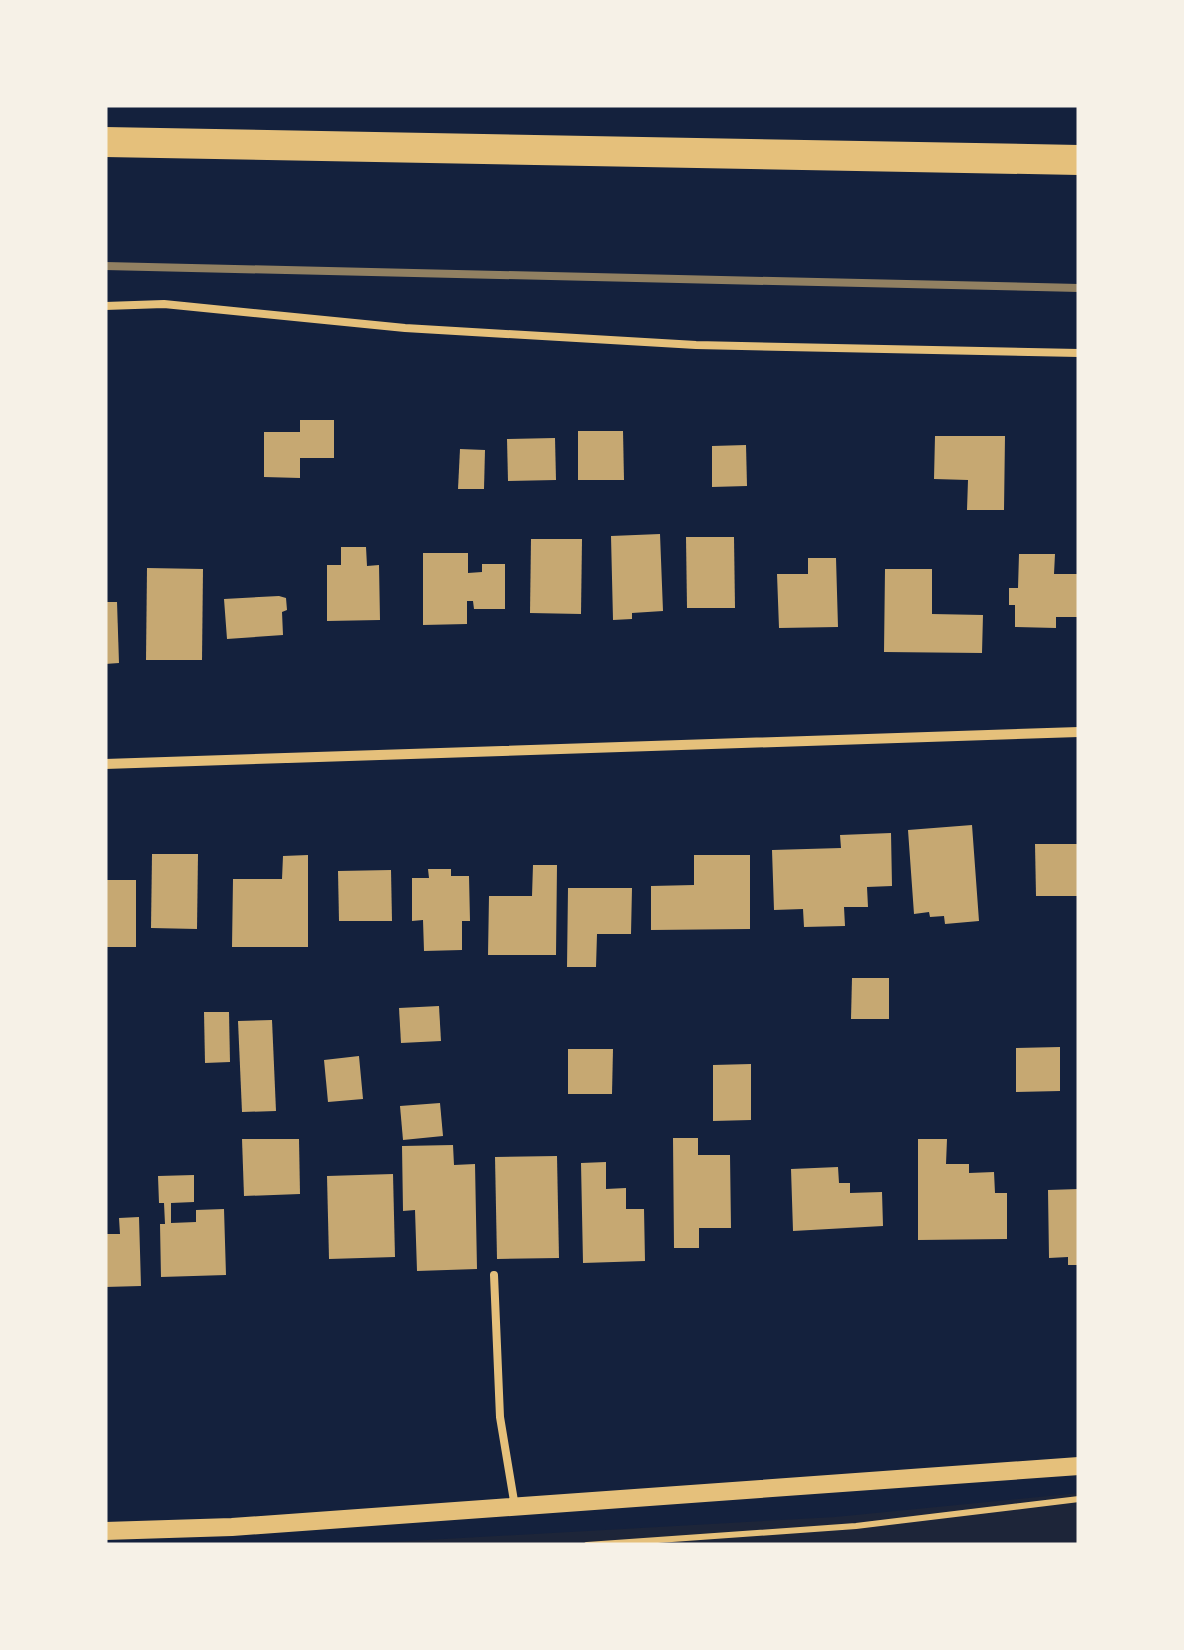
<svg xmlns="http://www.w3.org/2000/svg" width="1184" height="1650" font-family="Lato,sans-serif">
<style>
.green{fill:#1d2539}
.building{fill:#c6a872}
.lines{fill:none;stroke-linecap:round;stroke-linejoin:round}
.path{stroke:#e5c07b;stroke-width:6}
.service{stroke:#e5c07b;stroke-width:8}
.minor{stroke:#e5c07b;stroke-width:10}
.tertiary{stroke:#e5c07b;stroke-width:18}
.motorway{stroke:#e5c07b;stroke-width:30}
.rail{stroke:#918062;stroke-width:8}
</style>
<rect width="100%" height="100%" fill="#14213d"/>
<polygon class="green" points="1079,1493 1079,1545 339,1545 835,1517"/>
<g class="building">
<polygon points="300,420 334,420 334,458 300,458 300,478 264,477 264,432 300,432"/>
<polygon points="578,431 623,431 624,480 578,480"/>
<polygon points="935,436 1005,436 1004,510 967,510 968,480 934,479"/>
<polygon points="555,438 556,480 508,481 507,439"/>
<polygon points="746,445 747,486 712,487 712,446"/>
<polygon points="460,449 485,450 484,489 458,489"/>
<polygon points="660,534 663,611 632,613 632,619 613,620 611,536"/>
<polygon points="686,537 734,537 735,608 687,608"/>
<polygon points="531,539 582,539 581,614 530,613"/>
<polygon points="341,547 366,547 367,566 379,565 380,620 327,621 327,565 341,565"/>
<polygon points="423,553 468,553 468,573 482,572 482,564 505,564 505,609 474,609 473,601 467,601 467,624 423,625"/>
<polygon points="1019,554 1055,554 1054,574 1079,574 1079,617 1056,617 1056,628 1015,627 1015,605 1009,605 1009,588 1018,588"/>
<polygon points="808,558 836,558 838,627 779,628 777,574 808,574"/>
<polygon points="147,568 203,569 202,660 146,660"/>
<polygon points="885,569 932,569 932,614 983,615 982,653 884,652"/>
<polygon points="279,596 286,598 287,610 282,612 283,635 227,639 224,599"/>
<polygon points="105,602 117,602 119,663 105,664"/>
<polygon points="972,825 979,921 945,924 944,916 930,917 929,912 914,914 908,830"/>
<polygon points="891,833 892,886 867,887 868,907 844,907 845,926 804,927 803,909 774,910 772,850 841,848 840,835"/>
<polygon points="1035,844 1079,844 1079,896 1036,896"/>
<polygon points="152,854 198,854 197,929 151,928"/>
<polygon points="308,855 308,947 232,947 233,879 282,879 283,856"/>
<polygon points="694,855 750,855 750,929 651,930 651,886 694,885"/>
<polygon points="533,865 557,865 556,955 488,955 489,896 532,896"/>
<polygon points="428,869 451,869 451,876 469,876 470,921 462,921 462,950 424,951 423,920 412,921 412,878 429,878"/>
<polygon points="391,870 392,921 339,921 338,871"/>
<rect x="105" y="880" width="31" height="67"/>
<polygon points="568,888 632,888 631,934 597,934 596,967 567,967"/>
<polygon points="852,978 889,978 889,1019 851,1019"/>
<polygon points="439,1006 441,1041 401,1043 399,1008"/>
<polygon points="204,1012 229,1012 230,1062 205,1063"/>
<polygon points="272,1020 276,1111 242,1112 238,1021"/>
<polygon points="1060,1047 1060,1091 1016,1092 1016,1048"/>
<polygon points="568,1049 613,1049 612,1094 568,1094"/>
<polygon points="359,1056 363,1099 328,1102 324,1060"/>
<polygon points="751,1064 751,1120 713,1121 713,1065"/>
<polygon points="440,1103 443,1136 403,1140 400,1106"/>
<polygon points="673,1138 698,1138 698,1155 730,1155 731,1228 699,1228 699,1248 674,1248"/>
<polygon points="242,1139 299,1139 300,1194 244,1196"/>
<polygon points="918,1139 947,1139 946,1164 969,1164 969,1173 994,1172 995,1193 1007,1193 1007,1239 918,1240"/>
<polygon points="453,1145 454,1165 475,1164 477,1269 417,1271 415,1210 403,1211 402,1146"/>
<polygon points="557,1156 559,1258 497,1259 495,1157"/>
<polygon points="606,1162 606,1189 626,1188 626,1209 644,1209 645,1261 583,1263 581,1163"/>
<polygon points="838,1167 839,1183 850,1183 850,1193 882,1192 883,1226 793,1231 791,1169"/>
<polygon points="393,1174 395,1257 329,1259 327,1176"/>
<polygon points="194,1175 194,1202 171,1203 171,1223 196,1222 196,1210 224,1209 226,1275 161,1277 160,1224 165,1224 164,1203 159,1203 158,1176"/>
<polygon points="1079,1189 1079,1265 1068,1265 1068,1257 1049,1258 1048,1190"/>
<polygon points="139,1217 141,1286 105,1287 105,1234 120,1234 119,1218"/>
</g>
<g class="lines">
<polyline class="path" points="587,1545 856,1526 1079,1499"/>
<g class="service">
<polyline points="105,306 164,304 405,328 696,345 1079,353"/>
<polyline points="494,1275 500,1417 515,1507"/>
</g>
<polyline class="minor" points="105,764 1079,732"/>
<polyline class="tertiary" points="105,1531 232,1527 1079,1466"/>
<polyline class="motorway" points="105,142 1079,160"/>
<polyline class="rail" points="105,266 1079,288"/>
</g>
<rect width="1184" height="1650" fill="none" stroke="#f6f1e7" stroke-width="215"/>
</svg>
